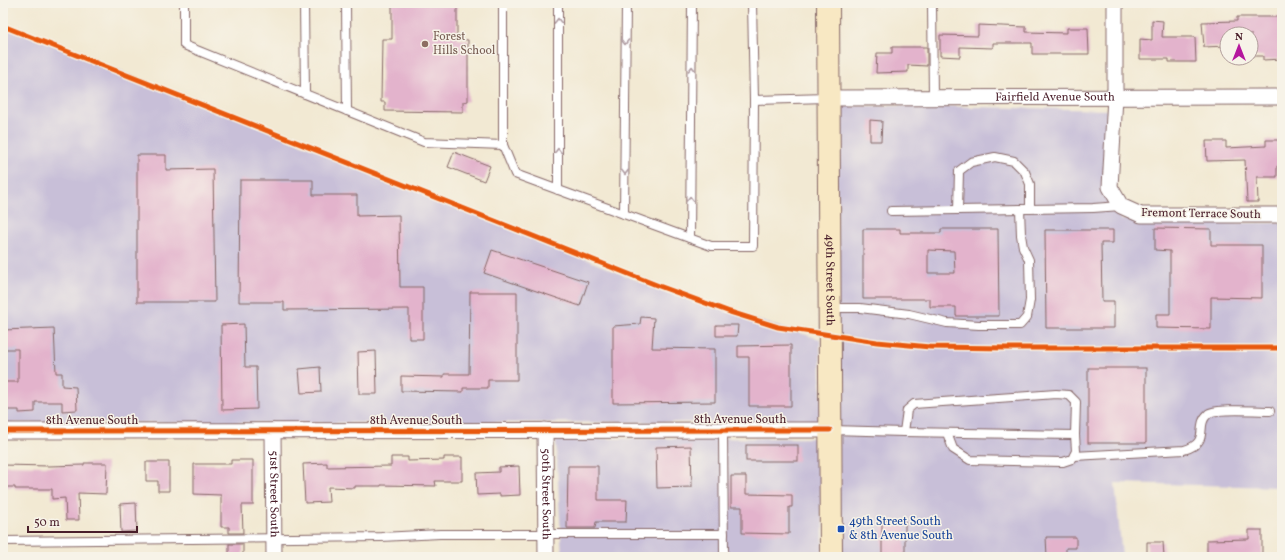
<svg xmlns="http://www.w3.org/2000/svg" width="1285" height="560" font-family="Vollkorn,serif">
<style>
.industrial{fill:#c8bfd8}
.building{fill:#e3b3cc;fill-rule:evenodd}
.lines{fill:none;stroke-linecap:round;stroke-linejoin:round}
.lane-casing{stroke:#856666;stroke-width:10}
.street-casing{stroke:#856666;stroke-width:17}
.secondary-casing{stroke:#856666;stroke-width:24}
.lane{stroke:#fff;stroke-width:8}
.street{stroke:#fff;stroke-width:15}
.secondary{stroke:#f8e8c3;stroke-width:22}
.cycleway-casing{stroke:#f7f3e8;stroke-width:8}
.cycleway{stroke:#e8590c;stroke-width:5}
.oneway{stroke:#ae9aa0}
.education-dot{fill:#8d6e63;stroke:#f7f3e8;stroke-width:1.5}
.transit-dot{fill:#1a4fb4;stroke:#f7f3e8;stroke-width:1.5}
.labels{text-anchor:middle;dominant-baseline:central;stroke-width:3;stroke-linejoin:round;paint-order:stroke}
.education-label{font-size:12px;fill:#785e54;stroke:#f7f3e8;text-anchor:start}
.street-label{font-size:12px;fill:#4a1f2b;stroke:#f7f3e8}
.transit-label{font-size:12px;fill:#164399;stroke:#f7f3e8;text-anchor:start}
</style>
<rect width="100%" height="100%" fill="#f7f3e8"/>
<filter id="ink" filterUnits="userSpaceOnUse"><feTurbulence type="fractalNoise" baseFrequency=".025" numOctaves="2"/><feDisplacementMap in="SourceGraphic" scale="8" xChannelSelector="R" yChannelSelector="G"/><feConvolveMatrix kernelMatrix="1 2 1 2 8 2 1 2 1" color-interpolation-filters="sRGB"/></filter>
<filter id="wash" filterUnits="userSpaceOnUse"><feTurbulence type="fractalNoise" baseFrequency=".012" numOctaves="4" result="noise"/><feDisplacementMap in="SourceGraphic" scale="16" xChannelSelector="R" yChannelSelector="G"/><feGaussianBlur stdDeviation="0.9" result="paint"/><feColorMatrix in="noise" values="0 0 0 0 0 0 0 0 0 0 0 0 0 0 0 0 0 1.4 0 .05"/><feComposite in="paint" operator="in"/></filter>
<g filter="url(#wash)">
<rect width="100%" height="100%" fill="#f2e9d3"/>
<g class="industrial">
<polygon points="3,24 511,228 667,293 820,339 822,422 3,423"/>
<polygon points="836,106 937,106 1107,110 1103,186 1104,191 1113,207 1111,211 1116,213 1118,217 1121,216 1121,220 1131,219 1141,223 1282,223 1282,487 1115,483 1122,557 838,557"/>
<polygon points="822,438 823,557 562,557 556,442 552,441 552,439"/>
</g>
<g id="blocks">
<g class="building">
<polygon points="392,3 457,3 457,39 468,40 468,101 463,102 463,112 385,111 385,102 381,102 382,39 392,39"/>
<polygon points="1237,17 1282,17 1282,59 1263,60 1263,56 1251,56 1251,34 1226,34 1226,46 1204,47 1202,22 1237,21"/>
<polygon points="1152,20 1163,21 1162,37 1195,37 1196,62 1169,62 1169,59 1140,59 1140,39 1152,40"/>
<polygon points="978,25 1026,27 1026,32 1067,33 1067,28 1088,28 1089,54 1032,54 1032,43 993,43 993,48 960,47 960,57 940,56 940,35 978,36"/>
<polygon points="892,47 927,47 927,66 908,65 908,72 876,73 877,53 892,53"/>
<polygon points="870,120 882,121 881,141 870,141"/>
<polygon points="1266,140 1282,140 1282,166 1277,166 1277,177 1257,177 1258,202 1247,202 1245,160 1207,161 1206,141 1226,141 1226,148 1266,146"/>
<polygon points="454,152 490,166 484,181 448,167"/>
<polygon points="137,155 166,155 166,170 213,169 215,302 137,302"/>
<polygon points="240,180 313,180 313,195 357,195 357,216 399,215 400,287 423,287 423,339 409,339 409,309 284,310 284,302 239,302"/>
<polygon points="1155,228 1211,229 1211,245 1262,245 1262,298 1211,297 1211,329 1156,328 1156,314 1170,314 1170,251 1155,250"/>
<path d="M 863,229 L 900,229 L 900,233 L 941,233 L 941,229 L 998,229 L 999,316 L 956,316 L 956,307 L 930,307 L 930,299 L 863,299 ZM 928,250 L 954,251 L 955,273 L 928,273 Z"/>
<polygon points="1045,230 1113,230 1113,243 1101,243 1102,301 1114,301 1114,328 1046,328"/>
<polygon points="492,250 588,282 580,306 484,273"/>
<polygon points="470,292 517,292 517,380 488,380 488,388 463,388 463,392 401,391 401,376 444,377 444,374 469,374"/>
<polygon points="641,317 654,318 652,348 715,349 715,402 613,403 613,326 640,324"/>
<polygon points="244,324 245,367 256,367 257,409 222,410 221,325"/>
<polygon points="716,325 738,325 737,336 716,336"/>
<polygon points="54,328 56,373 62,373 62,386 76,387 77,410 62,411 62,402 35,402 35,412 19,413 19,410 3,410 3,382 18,382 18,349 3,349 3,330"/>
<polygon points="791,345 791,406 749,406 749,357 738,357 738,346"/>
<polygon points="376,351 377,394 359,394 358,352"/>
<polygon points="320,367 321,392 301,393 299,369"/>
<rect x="1088" y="368" width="58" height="75"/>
<rect x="746" y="445" width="52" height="16"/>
<polygon points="691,446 692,487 657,488 656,447"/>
<polygon points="391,457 408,457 408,461 444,460 444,457 462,457 462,481 435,481 436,486 381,485 381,486 355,486 355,488 328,487 329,502 305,503 303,464 327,463 327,467 391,466"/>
<polygon points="231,460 253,460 253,505 242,505 243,533 229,533 229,527 221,527 221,495 194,494 194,464 231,464"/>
<polygon points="146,462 169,462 169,491 158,491 158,481 146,481"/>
<polygon points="84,463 107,463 106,494 78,493 79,520 66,520 65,498 52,499 52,489 15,489 15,487 3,487 3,465 49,466 84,465"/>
<polygon points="519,466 520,495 500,496 500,494 477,495 476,473 499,472 499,467"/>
<polygon points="568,466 598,466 598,500 627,500 626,522 596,522 595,528 567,528"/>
<polygon points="731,476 746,476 746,494 792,495 792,507 789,507 789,534 742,533 742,507 731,507"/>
<polygon points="136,503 137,531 121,532 120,504"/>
<polygon points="882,520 905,521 905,557 882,557"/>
<polygon points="1249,530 1262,530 1262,557 1207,557 1207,540 1249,539"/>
<polygon points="1046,537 1076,537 1076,548 1066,548 1066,557 1047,557"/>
<polygon points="1147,542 1163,542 1164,557 1147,557"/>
<rect x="229" y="544" width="14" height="13"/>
</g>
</g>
</g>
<g filter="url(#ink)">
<use href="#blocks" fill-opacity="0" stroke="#856666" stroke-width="1"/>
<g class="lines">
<defs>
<g id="lane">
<polyline points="184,3 184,45 424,142 503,145 503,3"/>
<polyline points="304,3 305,94"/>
<polyline points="346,3 347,111"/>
<polyline points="752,3 754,100 827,98"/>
<polyline points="932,3 933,98"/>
<polyline points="503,145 515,174 711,246 753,246 754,100"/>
<polyline points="558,190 558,3"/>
<polyline points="958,210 959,171 971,162 995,157 1014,161 1025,172 1030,184 1030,209"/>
<polyline points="891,211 1093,208 1121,206"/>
<polyline points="624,214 626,3"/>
<polyline points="690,238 692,3"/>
<polyline points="830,308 860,308 909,314 947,323 979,325 1020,325 1027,317 1030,300 1029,260 1023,247 1021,235 1020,209"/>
<polyline points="723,430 724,557"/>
<polyline points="831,430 904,432 1075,435 1076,402 1069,395 1056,394 914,404 907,410 904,432"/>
<polyline points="947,433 953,449 970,460 1063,462 1072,459 1076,451 1075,435"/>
<path d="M 1074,456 L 1184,450 C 1212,442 1194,426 1208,414 C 1214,408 1259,411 1270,411"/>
<polyline points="3,541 381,537 440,534 724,534"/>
</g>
<g id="street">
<polyline points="1115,3 1115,97 1110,187 1121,206 1141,215 1282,215"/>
<path id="s1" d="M 828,98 L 1282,97"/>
<path id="s2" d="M 545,430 L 546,557"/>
<polyline points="3,431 830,430"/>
<path id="s3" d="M 273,431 L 274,557"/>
</g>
<g id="secondary">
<path id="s4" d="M 828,3 L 831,557"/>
</g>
</defs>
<use href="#lane" class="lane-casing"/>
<use href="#street" class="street-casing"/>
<use href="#secondary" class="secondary-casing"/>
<use href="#lane" class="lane"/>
<use href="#street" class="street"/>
<use href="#secondary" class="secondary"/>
<defs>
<g id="cycleway">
<polyline points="3,26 659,286 730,312 778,327 877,342 930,347 1007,348 1282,348"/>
<polyline points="3,431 830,430"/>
</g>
</defs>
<use href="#cycleway" class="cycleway-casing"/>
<use href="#cycleway" class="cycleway"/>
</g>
<defs><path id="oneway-chevron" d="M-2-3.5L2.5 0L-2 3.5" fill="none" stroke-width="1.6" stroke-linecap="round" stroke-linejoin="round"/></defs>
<g class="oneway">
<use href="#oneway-chevron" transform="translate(558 21) rotate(-90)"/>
<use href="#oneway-chevron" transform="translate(625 42) rotate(90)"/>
<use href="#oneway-chevron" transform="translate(692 69) rotate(-89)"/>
<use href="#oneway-chevron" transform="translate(558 151) rotate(-90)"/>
<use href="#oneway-chevron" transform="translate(625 172) rotate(90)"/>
<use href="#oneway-chevron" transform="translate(690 199) rotate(-89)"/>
</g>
</g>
<circle class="education-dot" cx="425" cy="44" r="4"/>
<rect class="transit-dot" x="837" y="525" width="8" height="8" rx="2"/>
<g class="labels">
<g class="education-label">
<text x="433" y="37">Forest<tspan x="433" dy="14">Hills School</tspan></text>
</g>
<g class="street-label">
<text stroke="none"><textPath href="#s1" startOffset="227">Fairfield Avenue South</textPath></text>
<text transform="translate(1201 214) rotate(1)">Fremont Terrace South</text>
<text stroke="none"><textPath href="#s4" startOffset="277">49th Street South</textPath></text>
<text x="740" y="420">8th Avenue South</text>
<text x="92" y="421">8th Avenue South</text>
<text x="416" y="421">8th Avenue South</text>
<text stroke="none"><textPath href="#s3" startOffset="63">51st Street South</textPath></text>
<text stroke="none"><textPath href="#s2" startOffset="64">50th Street South</textPath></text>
</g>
<g class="transit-label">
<text x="849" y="522">49th Street South<tspan x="849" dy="14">&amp; 8th Avenue South</tspan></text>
</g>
</g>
<rect width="1285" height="560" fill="none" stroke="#f7f3e8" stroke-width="16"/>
<g transform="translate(1239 46)"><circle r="19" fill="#f7f3e8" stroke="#b29e9c"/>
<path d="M0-3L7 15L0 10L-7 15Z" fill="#b5179e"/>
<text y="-6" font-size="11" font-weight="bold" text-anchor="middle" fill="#4a1f2b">N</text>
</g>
<path d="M28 526v6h109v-6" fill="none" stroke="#4a1f2b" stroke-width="2"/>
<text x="34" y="526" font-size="12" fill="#4a1f2b" stroke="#f7f3e8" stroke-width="3" paint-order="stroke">50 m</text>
</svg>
